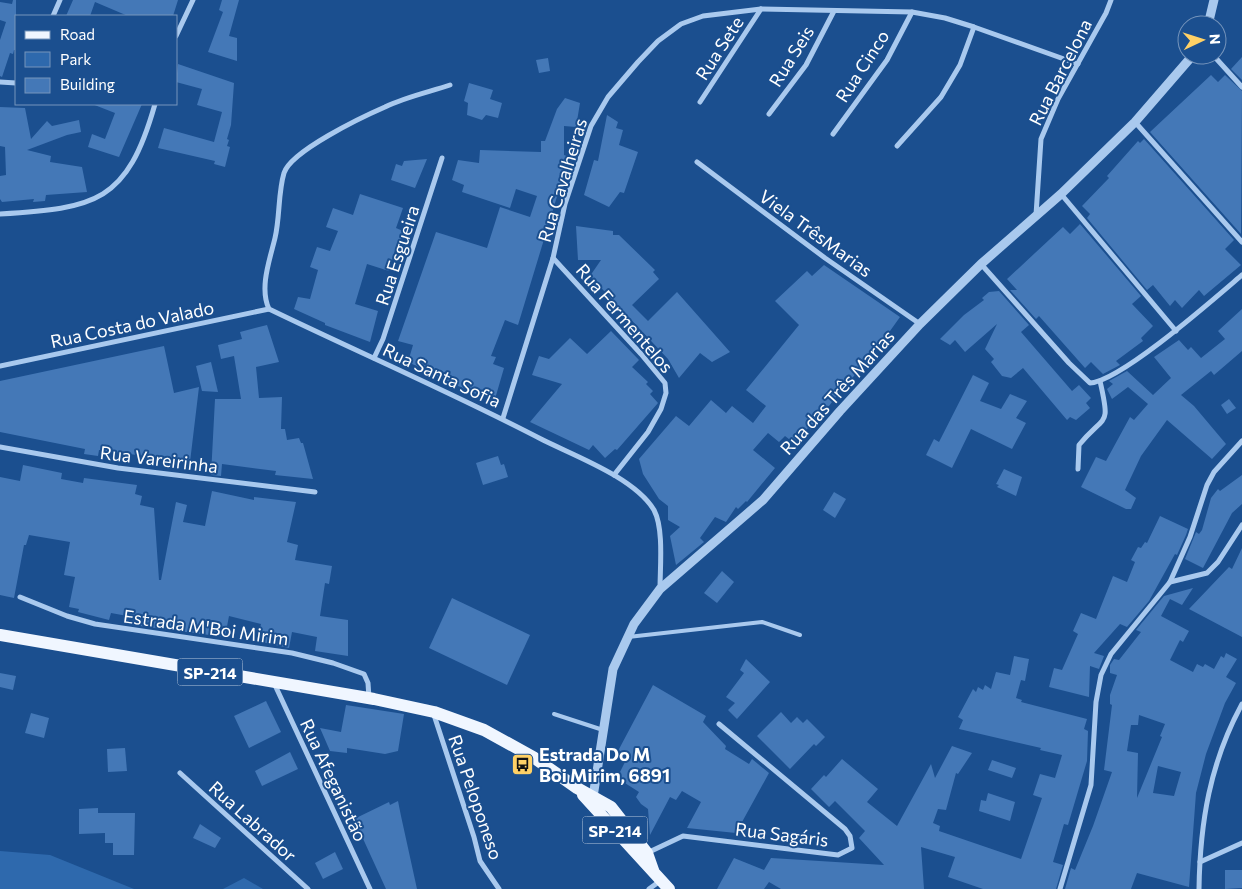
<svg xmlns="http://www.w3.org/2000/svg" width="1242" height="889" font-family="Commissioner,sans-serif">
<style>
.green{fill:#2e69ad}
.building{fill:#4478b7;fill-rule:evenodd}
.lines{fill:none;stroke-linecap:round;stroke-linejoin:round}
.service{stroke:#a9c9ee;stroke-width:4}
.minor{stroke:#a9c9ee;stroke-width:5}
.tertiary{stroke:#a9c9ee;stroke-width:9}
.primary{stroke:#f0f6ff;stroke-width:12}
.labels{text-anchor:middle;dominant-baseline:central;stroke-width:4;stroke-linejoin:round;paint-order:stroke}
.shield{fill:#1b4f8f;stroke:#bbcadd;stroke-width:1}
.shield-label{font-size:16px;font-weight:bold;fill:#fff}
.street-label{font-size:18px;fill:#fff;stroke:#1b4f8f}
.poi-label{font-size:18px;font-weight:bold;fill:#fff;stroke:#1b4f8f;text-anchor:start}
</style>
<rect width="100%" height="100%" fill="#1b4f8f"/>
<g class="green">
<polygon points="0,851 50,855 134,889 0,889"/>
<polygon points="244,878 263,889 223,889"/>
</g>
<g class="building">
<polygon points="13,0 16,0 16,50 14,50 13,54 10,53 2,77 0,76 0,40 6,22 0,20 0,2 12,4"/>
<polygon points="73,0 178,0 173,16 128,16 95,2 90,16 66,16"/>
<polygon points="222,0 239,0 229,36 237,38 237,61 208,52 223,12 219,10"/>
<polygon points="1242,57 1242,80 1231,69"/>
<polygon points="548,58 550,71 539,73 536,60"/>
<polygon points="178,64 234,83 231,125 227,139 229,140 227,146 230,147 225,167 214,164 215,161 158,148 164,128 214,142 222,112 197,105 202,89 176,82"/>
<polygon points="1211,75 1218,82 1225,75 1242,91 1241,234 1150,132"/>
<polygon points="469,83 493,90 490,99 502,103 498,118 486,115 482,120 467,115 468,103 464,101"/>
<polygon points="565,98 580,103 576,127 564,126 564,155 569,157 518,325 505,320 491,356 496,357 493,364 504,368 495,399 473,393 408,362 413,345 398,341 436,232 487,248 500,207 530,217 537,196 516,189 510,208 462,192 464,185 452,180 458,160 479,163 480,150 541,152 541,141 545,141 557,109"/>
<polygon points="92,104 142,104 119,157 88,147 92,134 105,139 115,113"/>
<polygon points="0,107 25,108 31,139 47,121 52,126 79,120 81,132 67,135 27,150 51,156 50,162 82,167 87,192 46,195 45,201 33,202 34,199 2,202 0,199 0,176 6,175 5,147 0,146"/>
<polygon points="607,115 618,122 616,128 623,130 619,145 638,152 624,193 620,192 609,207 584,195 594,160 598,161"/>
<polygon points="1144,139 1234,240 1225,249 1241,265 1204,296 1199,290 1182,308 1175,300 1170,306 1153,285 1147,290 1087,218 1090,214 1082,206 1109,178 1107,176 1138,141 1140,143"/>
<polygon points="427,159 415,188 391,180 396,164 402,166 404,161"/>
<polygon points="360,194 403,208 396,228 403,231 398,251 395,250 389,271 367,264 355,304 378,311 370,342 325,325 325,323 294,309 298,297 310,299 318,270 310,267 317,247 330,251 338,231 326,227 333,208 353,215"/>
<polygon points="1080,224 1141,296 1132,304 1153,326 1141,338 1143,341 1116,361 1120,365 1103,374 1091,362 1085,368 1039,316 1036,319 1010,290 1017,290 1007,279 1063,227 1070,234"/>
<polygon points="576,226 613,231 613,235 619,235 655,270 653,272 659,279 632,305 648,321 677,292 730,352 712,362 700,353 679,378 668,359 590,276 601,260 578,260"/>
<polygon points="824,265 900,317 880,345 848,383 847,382 811,430 808,428 794,443 785,436 779,442 768,433 753,450 775,468 747,502 746,501 738,509 736,507 726,522 715,517 700,538 704,542 676,565 670,536 680,527 668,520 668,506 659,499 643,474 639,459 676,416 689,426 711,400 726,413 732,406 753,423 766,406 746,390 799,325 775,301 807,271 812,276"/>
<polygon points="999,291 1029,325 1021,332 1072,391 1079,385 1091,398 1086,403 1090,408 1076,420 1070,417 1067,420 1023,368 1011,378 1002,376 991,362 994,359 985,349 997,324 965,352 955,340 950,345 940,339 964,315 984,300 982,298 989,292"/>
<polygon points="1242,309 1242,351 1214,375 1211,371 1181,395 1194,406 1226,444 1212,459 1167,420 1141,456 1125,490 1136,498 1131,509 1126,509 1081,487 1096,457 1106,461 1130,417 1134,420 1148,404 1128,387 1112,399 1107,389 1113,384 1109,381 1127,371 1153,395 1171,378 1154,357 1179,340 1188,350 1191,347 1201,358 1225,339 1218,331"/>
<polygon points="267,325 279,362 256,367 259,398 282,397 281,429 285,429 287,440 299,438 301,443 303,443 313,479 275,475 276,471 222,464 221,476 211,475 215,399 241,399 234,356 221,359 218,345 242,339 240,332"/>
<polygon points="611,331 639,360 632,367 648,382 646,384 653,391 650,394 658,403 617,450 615,449 605,458 593,445 589,450 530,422 562,384 532,375 539,356 549,359 570,338 587,354"/>
<polygon points="164,346 174,393 199,387 190,462 99,450 98,456 84,454 85,449 0,432 0,381"/>
<polygon points="211,362 218,392 202,391 196,366"/>
<polygon points="973,375 989,383 980,401 1001,409 1010,394 1027,401 1016,418 1026,423 1012,449 971,429 952,468 926,455 934,439 939,442"/>
<polygon points="1229,399 1236,408 1227,414 1221,405"/>
<polygon points="498,456 501,465 504,464 508,477 483,485 476,463"/>
<polygon points="23,465 62,473 61,479 83,483 84,478 137,485 135,494 142,496 140,505 154,508 159,580 161,580 176,502 187,505 183,522 205,526 212,491 254,500 254,497 296,502 287,542 298,545 295,560 332,566 329,584 325,583 320,616 348,620 348,656 315,651 317,637 292,632 289,648 257,641 261,624 229,616 225,637 132,625 133,617 111,613 109,620 78,612 79,609 69,607 75,577 64,575 70,542 29,535 26,545 24,545 14,598 0,595 0,477 20,481"/>
<polygon points="1004,469 1022,477 1016,496 997,487 999,485 996,484"/>
<polygon points="1242,475 1242,504 1232,513 1203,568 1185,559 1196,532 1199,534 1202,530 1211,498 1218,489 1220,491"/>
<polygon points="834,492 846,499 835,518 823,510"/>
<polygon points="1160,516 1188,529 1186,535 1177,555 1175,554 1149,601 1127,627 1120,624 1094,653 1104,656 1099,669 1090,666 1089,697 1049,687 1054,668 1062,670 1078,634 1073,631 1081,613 1096,619 1113,576 1127,582 1135,562 1131,560 1138,547 1141,548 1145,542 1147,543"/>
<polygon points="1242,548 1242,637 1189,609 1229,567 1232,569"/>
<polygon points="722,571 734,582 717,603 704,593"/>
<path d="M 1193,588 L 1182,605 L 1170,599 L 1161,616 L 1189,631 L 1183,642 L 1180,640 L 1170,660 L 1193,672 L 1197,664 L 1203,667 L 1205,664 L 1214,669 L 1221,656 L 1224,658 L 1226,653 L 1237,659 L 1226,677 L 1236,683 L 1225,703 L 1206,754 L 1196,793 L 1189,887 L 1137,873 L 1131,889 L 1065,889 L 1071,868 L 1075,870 L 1093,826 L 1112,772 L 1104,770 L 1112,705 L 1110,704 L 1110,695 L 1117,675 L 1110,673 L 1110,665 L 1114,659 L 1119,660 L 1141,632 L 1136,630 L 1164,596 ZM 1139,715 L 1165,724 L 1160,736 L 1162,737 L 1137,798 L 1138,753 L 1127,751 L 1131,725 L 1138,725 ZM 1158,766 L 1181,772 L 1174,796 L 1153,793 Z"/>
<polygon points="452,598 530,635 507,685 429,648"/>
<polygon points="1014,656 1029,659 1025,681 1021,680 1016,698 1022,700 1021,702 1087,719 1084,729 1088,731 1087,761 1068,825 1064,824 1053,862 1063,865 1056,889 983,889 948,877 955,857 921,847 924,889 781,889 769,882 764,889 717,889 734,858 764,870 771,858 884,865 859,838 865,831 835,801 829,807 811,789 824,775 826,777 842,759 878,789 867,802 897,826 931,764 935,778 952,746 972,753 958,774 956,773 946,810 938,809 933,823 940,826 939,831 1021,859 1042,798 1033,795 1040,774 1055,778 1062,755 1040,750 1041,748 959,729 963,720 958,717 973,689 976,692 978,687 983,690 985,685 991,689 996,672 1010,675"/>
<polygon points="746,659 770,682 737,719 728,710 735,703 726,697 744,673 740,670"/>
<polygon points="0,673 16,676 13,690 0,687"/>
<polygon points="653,685 706,716 703,722 726,746 725,749 749,764 752,759 769,773 736,833 687,828 701,802 682,791 676,800 670,797 650,835 648,809 641,804 636,797 639,792 617,778 628,756 618,751"/>
<polygon points="266,701 281,732 249,748 234,716"/>
<polygon points="346,705 404,714 398,751 385,754 347,748 347,753 330,751 320,728 341,732"/>
<polygon points="781,712 791,723 797,717 803,723 807,719 825,737 816,746 814,744 790,769 757,736"/>
<polygon points="31,713 49,718 44,738 25,733"/>
<polygon points="125,748 127,771 108,772 107,749"/>
<polygon points="290,752 298,769 262,786 255,771"/>
<polygon points="992,760 1016,768 1012,778 988,770"/>
<polygon points="988,793 1015,802 1010,821 979,811 981,800 986,801"/>
<polygon points="398,801 401,816 417,889 386,889 354,819 389,802 390,805"/>
<polygon points="98,808 98,813 135,813 134,855 113,855 113,843 105,843 105,833 79,834 79,809"/>
<polygon points="200,824 221,838 215,848 193,838"/>
<polygon points="335,852 343,869 323,879 315,863"/>
<polygon points="1225,870 1242,870 1242,888 1225,889"/>
</g>
<g class="lines">
<g class="service">
<polyline points="628,637 762,622 800,635"/>
<polyline points="554,714 603,730"/>
</g>
<g class="minor">
<polyline points="53,16 60,0"/>
<polyline points="176,36 193,0"/>
<polyline points="1213,55 1242,87"/>
<polyline points="0,82 16,83"/>
<path d="M 450,85 C 429,92 405,97 385,107 C 362,117 291,151 284,173 C 278,193 280,217 275,238 C 270,259 259,288 269,309 C 360,353 453,393 543,440 C 575,456 635,478 654,510 C 664,529 660,567 660,589"/>
<polyline points="700,102 761,9"/>
<polyline points="769,114 806,65 834,11"/>
<polyline points="1135,122 1242,242"/>
<polyline points="833,134 887,60 912,12"/>
<polyline points="897,146 941,97 960,65 974,27"/>
<polyline points="697,162 825,258 920,324"/>
<polyline points="1061,194 1176,331"/>
<path d="M 0,214 C 96,208 127,203 155,104"/>
<polyline points="1036,215 1041,139 1058,99 1106,13 1111,0"/>
<polyline points="553,258 641,354 665,383 666,393 661,409 648,432 614,475"/>
<path d="M 981,264 L 1069,363 L 1090,383 C 1121,381 1215,298 1242,275"/>
<polyline points="374,358 383,339 442,158"/>
<polyline points="0,366 269,309"/>
<polyline points="503,418 553,258 565,204 591,126 608,97 638,62 658,41 681,24 703,16 761,9 912,12 945,18 974,27 1078,64"/>
<polyline points="0,447 118,468 315,492"/>
<path d="M 1078,469 L 1079,445 C 1105,413 1111,429 1100,381"/>
<polyline points="1170,582 1207,573 1218,562 1242,525"/>
<polyline points="20,597 67,616 95,624 292,653 333,663 364,674 368,683 369,698"/>
<polyline points="274,683 370,889"/>
<polyline points="434,715 474,837 480,861 499,889"/>
<polyline points="180,773 308,889"/>
<polyline points="647,853 683,836 838,855 852,848 850,836 845,829 719,724"/>
<polyline points="1200,862 1242,843"/>
<polyline points="649,889 660,881"/>
<polyline points="1060,889 1091,785 1096,702 1101,675 1111,654 1170,582 1190,537 1207,485 1214,472 1242,441"/>
<path d="M 1199,889 C 1200,822 1210,763 1242,704"/>
</g>
<g class="tertiary">
<polyline points="1208,25 1214,0"/>
<polyline points="593,797 613,669 634,624 660,589 763,500 840,411 920,324 981,264 1061,194 1135,122 1193,55"/>
</g>
<g class="primary">
<polyline points="0,635 374,699 434,712 484,730 533,757 577,788 611,807 647,853 653,870"/>
<polyline points="583,795 669,889"/>
</g>
</g>
<defs>
<symbol id="bus-square" viewBox="-11 -11 22 22"><rect x="-9" y="-9" width="18" height="18" rx="4" fill="#ffd166" stroke="#1b4f8f"/><path d="M-5-6H5V4H4V6H2V4H-2V6H-4V4H-5ZM-3.5-4V0h7V-4ZM-3.5 1.2v1.5H-2V1.2ZM2 1.2v1.5H3.5V1.2Z" fill="#111"/></symbol>
</defs>
<g fill-rule="evenodd">
<use href="#bus-square" x="510" y="752" width="25" height="25"/>
</g>
<g class="labels">
<g class="shield">
<rect x="177.5" y="658.5" width="65" height="27" rx="4"/>
<rect x="582.5" y="816.5" width="65" height="27" rx="4"/>
</g>
<g class="shield-label">
<text x="210" y="672">SP-214</text>
<text x="615" y="830">SP-214</text>
</g>
<g class="street-label">
<text transform="translate(719 48) rotate(-57)">Rua Sete</text>
<text transform="translate(791 56) rotate(-58)">Rua Seis</text>
<text transform="translate(862 66) rotate(-57)">Rua Cinco</text>
<text transform="translate(1060 72) rotate(-63)">Rua Barcelona</text>
<text transform="translate(562 180) rotate(-73)">Rua Cavalheiras</text>
<text transform="translate(816 233) rotate(36)">Viela TrêsMarias</text>
<text transform="translate(397 255) rotate(-72)">Rua Esgueira</text>
<text transform="translate(625 318) rotate(49)">Rua Fermentelos</text>
<text transform="translate(132 324) rotate(-12)">Rua Costa do Valado</text>
<text transform="translate(442 375) rotate(25)">Rua Santa Sofia</text>
<text transform="translate(837 392) rotate(-48)">Rua das Três Marias</text>
<text transform="translate(159 459) rotate(7)">Rua Vareirinha</text>
<text transform="translate(206 627) rotate(8)">Estrada M'Boi Mirim</text>
<text transform="translate(334 780) rotate(65)">Rua Afeganistão</text>
<text transform="translate(476 797) rotate(71)">Rua Peloponeso</text>
<text transform="translate(253 821) rotate(42)">Rua Labrador</text>
<text transform="translate(782 834) rotate(7)">Rua Sagáris</text>
</g>
<g class="poi-label">
<text x="539" y="754">Estrada Do M<tspan x="539" dy="21">Boi Mirim, 6891</tspan></text>
</g>
</g>
<rect x="15" y="15" width="162" height="90" fill="#1b4f8f" stroke="#7695bc"/>
<rect x="25" y="31" width="25" height="8" fill="#f0f6ff" stroke="#7695bc"/>
<text x="60" y="40" font-size="15" fill="#ffffff">Road</text>
<rect x="25" y="52" width="25" height="15" fill="#2e69ad" stroke="#7695bc"/>
<text x="60" y="65" font-size="15" fill="#ffffff">Park</text>
<rect x="25" y="78" width="25" height="15" fill="#4478b7" stroke="#7695bc"/>
<text x="60" y="90" font-size="15" fill="#ffffff">Building</text>
<g transform="translate(1202 40) rotate(86)"><circle r="24" fill="#1b4f8f" stroke="#7695bc"/>
<path d="M0-4L9 19L0 12L-9 19Z" fill="#ffd166"/>
<text y="-8" font-size="14" font-weight="bold" text-anchor="middle" fill="#ffffff">N</text>
</g>
</svg>
